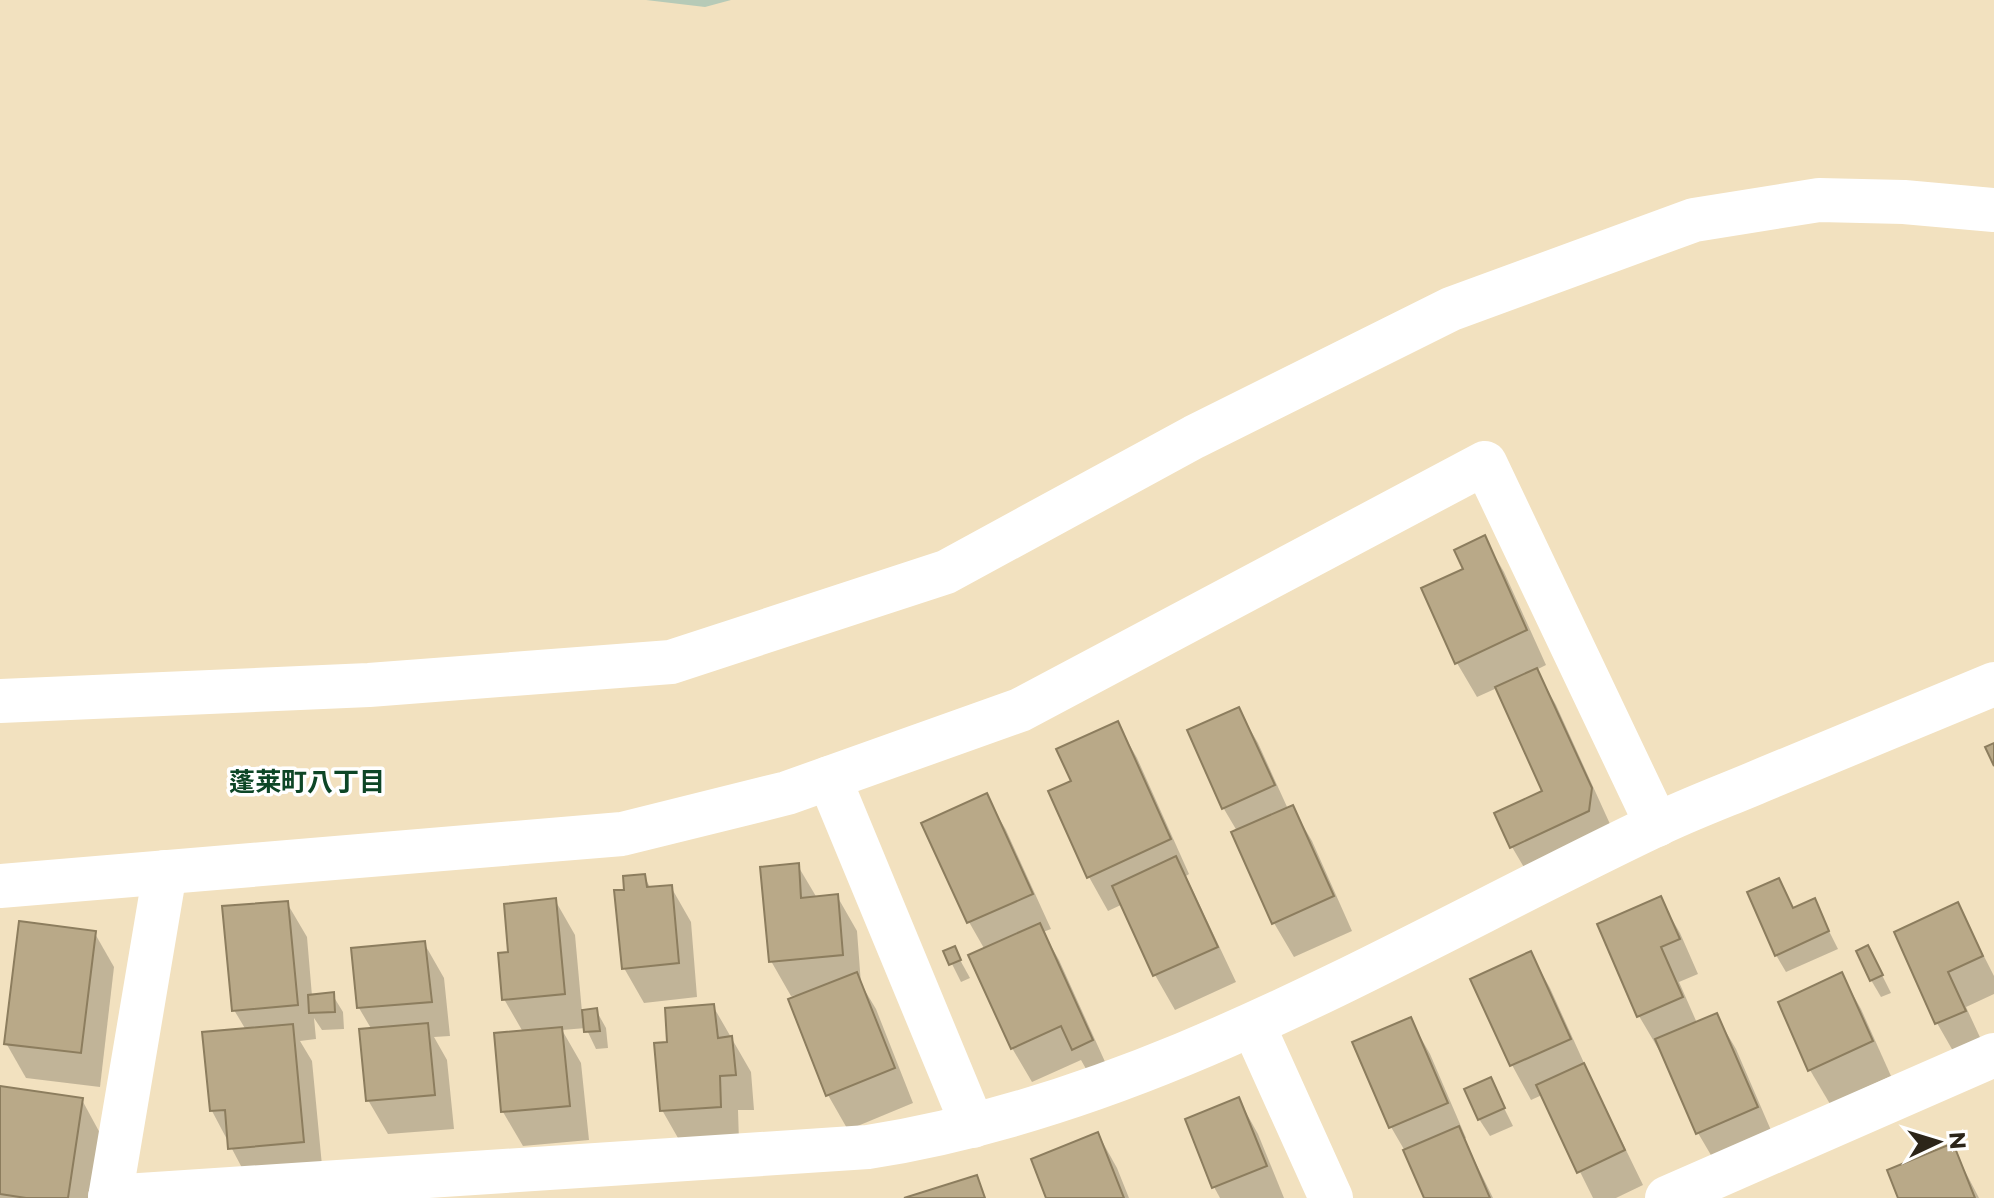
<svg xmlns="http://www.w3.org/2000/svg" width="1994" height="1198" font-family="Montserrat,'Noto Sans JP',sans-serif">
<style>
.green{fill:#b6cab7}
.shadow{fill:#0003}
.building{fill:#b9a988;stroke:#8c7d5e;stroke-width:2}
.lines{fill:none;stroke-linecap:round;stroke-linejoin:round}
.minor{stroke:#fff;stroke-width:44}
.tertiary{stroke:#fff;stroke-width:44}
.labels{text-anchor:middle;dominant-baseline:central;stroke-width:7;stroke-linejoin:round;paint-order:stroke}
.neighbourhood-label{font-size:26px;font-weight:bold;fill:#0d4626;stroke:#fff}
</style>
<rect width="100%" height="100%" fill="#f2e1bf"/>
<polygon class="green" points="646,0 731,0 705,7"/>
<g class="shadow">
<polygon points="1484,538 1504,572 1546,665 1536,670 1556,705 1610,824 1532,881 1512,847 1544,792 1497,688 1477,697 1457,663 1465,570"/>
<polygon points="1238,709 1258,743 1288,809 1292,807 1312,841 1352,931 1294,957 1274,923 1234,833 1237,831 1224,809 1190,731"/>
<polygon points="1117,723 1137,758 1189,874 1186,876 1236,982 1175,1010 1155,975 1123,904 1108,911 1089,877 1073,782"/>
<polygon points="986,796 1006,830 1051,929 1043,932 1059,960 1111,1075 1094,1083 1081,1060 1032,1082 1012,1048 985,950 969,922 924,824"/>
<polygon points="798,866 817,898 837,896 857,931 861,984 876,1009 913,1103 848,1130 828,1095 790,1000 800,995 791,996 771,961"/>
<polygon points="644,876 651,889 671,887 691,922 697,997 644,1003 624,968 626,891"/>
<polygon points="1779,881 1794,910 1814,901 1838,949 1786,972 1776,955"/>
<polygon points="1660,899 1680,933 1698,974 1679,982 1697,1023 1716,1015 1736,1049 1776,1142 1718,1167 1698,1133 1662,1049 1659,1050 1639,1016"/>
<polygon points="555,900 575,935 582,1012 596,1010 606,1028 608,1048 596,1049 586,1028 562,1030 581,1063 589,1140 523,1146 503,1112 523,1032 504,999 510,954"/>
<polygon points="287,903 307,937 312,996 332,994 343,1012 344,1029 322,1030 314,1018 316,1039 300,1041 312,1061 323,1176 250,1183 212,1111 246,1030 234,1010"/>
<polygon points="1958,905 1994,976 1994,994 1966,1007 1984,1046 1957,1058 1937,1023 1896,933"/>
<polygon points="94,932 114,967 100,1087 26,1078 6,1043"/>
<polygon points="424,943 444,978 450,1036 434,1037 447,1060 454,1129 388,1134 368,1100 372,1030 359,1008"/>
<polygon points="954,949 970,978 961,982 946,952"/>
<polygon points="1531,954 1550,988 1589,1074 1643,1185 1616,1198 1593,1198 1542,1095 1531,1100 1512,1065"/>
<polygon points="1877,965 1891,993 1881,997 1871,980"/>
<polygon points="1842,975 1861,1009 1891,1076 1830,1104 1810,1070"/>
<polygon points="713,1006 751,1072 754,1110 738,1110 739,1142 682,1145 662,1110 669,1044"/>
<polygon points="1410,1019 1430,1054 1466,1138 1464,1139 1493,1198 1426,1198 1409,1158 1391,1127 1355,1043"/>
<polygon points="1490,1080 1513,1126 1490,1136 1479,1119"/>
<polygon points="0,1088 82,1100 101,1135 92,1198 0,1198"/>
<polygon points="1239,1100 1258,1134 1284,1198 1220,1198 1214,1187"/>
<polygon points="1098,1134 1117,1168 1129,1198 1049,1198"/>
<polygon points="1952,1146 1979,1198 1901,1198"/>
</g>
<g class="building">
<polygon points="1485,535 1527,630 1455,664 1421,588 1463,569 1454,550"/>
<polygon points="1537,668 1592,788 1589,811 1510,848 1494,813 1542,791 1495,687"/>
<polygon points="1239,707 1275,785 1222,809 1187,730"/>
<polygon points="1118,721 1171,839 1087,878 1048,791 1071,781 1056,749"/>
<polygon points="1994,743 1994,766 1985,747"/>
<polygon points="987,793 1033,894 967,923 921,823"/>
<polygon points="1293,805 1334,896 1272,924 1231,832"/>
<polygon points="1176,856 1218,947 1153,976 1112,886"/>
<polygon points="799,863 801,898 838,894 843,955 769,962 760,867"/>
<polygon points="645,874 647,887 672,885 679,963 622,969 614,890 624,890 623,876"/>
<polygon points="1779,878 1793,908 1815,898 1829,931 1775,956 1747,892"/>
<polygon points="1661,896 1680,939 1661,947 1683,997 1637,1017 1597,924"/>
<polygon points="556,898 565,994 502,1000 498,953 508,952 504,904"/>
<polygon points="288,901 298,1005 232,1011 222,906"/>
<polygon points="1958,902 1983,956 1948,972 1966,1011 1935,1024 1894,932"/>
<polygon points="19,921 96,931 81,1053 4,1044"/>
<polygon points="1040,923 1093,1040 1072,1050 1061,1026 1011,1049 968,955"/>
<polygon points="425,941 432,1002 357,1008 351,948"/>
<polygon points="1868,945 1883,975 1870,981 1856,951"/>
<polygon points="955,946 961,960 949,965 943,951"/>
<polygon points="1531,951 1571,1039 1510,1066 1470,979"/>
<polygon points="857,972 895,1068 826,1096 788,999"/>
<polygon points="1842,972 1873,1041 1808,1071 1778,1002"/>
<polygon points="334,992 335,1012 309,1013 308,995"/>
<polygon points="714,1004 718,1038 732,1036 736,1075 720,1076 721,1107 660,1111 654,1043 667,1042 665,1008"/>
<polygon points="597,1008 600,1031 584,1032 582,1010"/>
<polygon points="1717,1013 1758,1107 1696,1134 1655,1039"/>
<polygon points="1411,1017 1448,1103 1389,1128 1352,1042"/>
<polygon points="428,1023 435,1095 366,1101 359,1029"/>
<polygon points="293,1024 304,1142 228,1149 225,1110 210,1111 202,1032"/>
<polygon points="562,1027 570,1106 501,1112 494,1033"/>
<polygon points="1584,1063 1625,1150 1577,1173 1536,1085"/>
<polygon points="1491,1077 1505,1108 1478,1120 1464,1089"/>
<polygon points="0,1086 83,1098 68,1198 26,1198 0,1194"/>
<polygon points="1239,1097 1267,1166 1212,1188 1185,1119"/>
<polygon points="1459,1126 1490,1198 1424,1198 1403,1150"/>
<polygon points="1098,1132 1124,1198 1046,1198 1031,1159"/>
<polygon points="1953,1143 1975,1198 1898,1198 1887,1170"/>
<polygon points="977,1175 985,1198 904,1198"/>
</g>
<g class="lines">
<g class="minor">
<polyline points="829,778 973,1126"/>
<polyline points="0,886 622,834 787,793 1020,710 1485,463 1657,825"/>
<polyline points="1253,1025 1331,1198"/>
<path d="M 110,1197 L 868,1147 C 1151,1103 1400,947 1654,826 C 1691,808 1730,794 1767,778 C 1843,747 1918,715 1994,684"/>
<polyline points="110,1198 165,872"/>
<polyline points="1667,1198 1994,1055"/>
</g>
<polyline class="tertiary" points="0,701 369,685 671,662 946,572 1194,437 1451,309 1694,220 1819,200 1904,202 1994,210"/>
</g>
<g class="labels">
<g class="neighbourhood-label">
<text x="307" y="782">蓬莱町八丁目</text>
</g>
</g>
<g transform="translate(1938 1142) rotate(86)" stroke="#ffffff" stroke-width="6" paint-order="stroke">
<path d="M0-6L14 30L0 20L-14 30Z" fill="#2c2519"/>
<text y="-12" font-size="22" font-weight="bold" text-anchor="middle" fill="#2c2519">N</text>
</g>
</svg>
